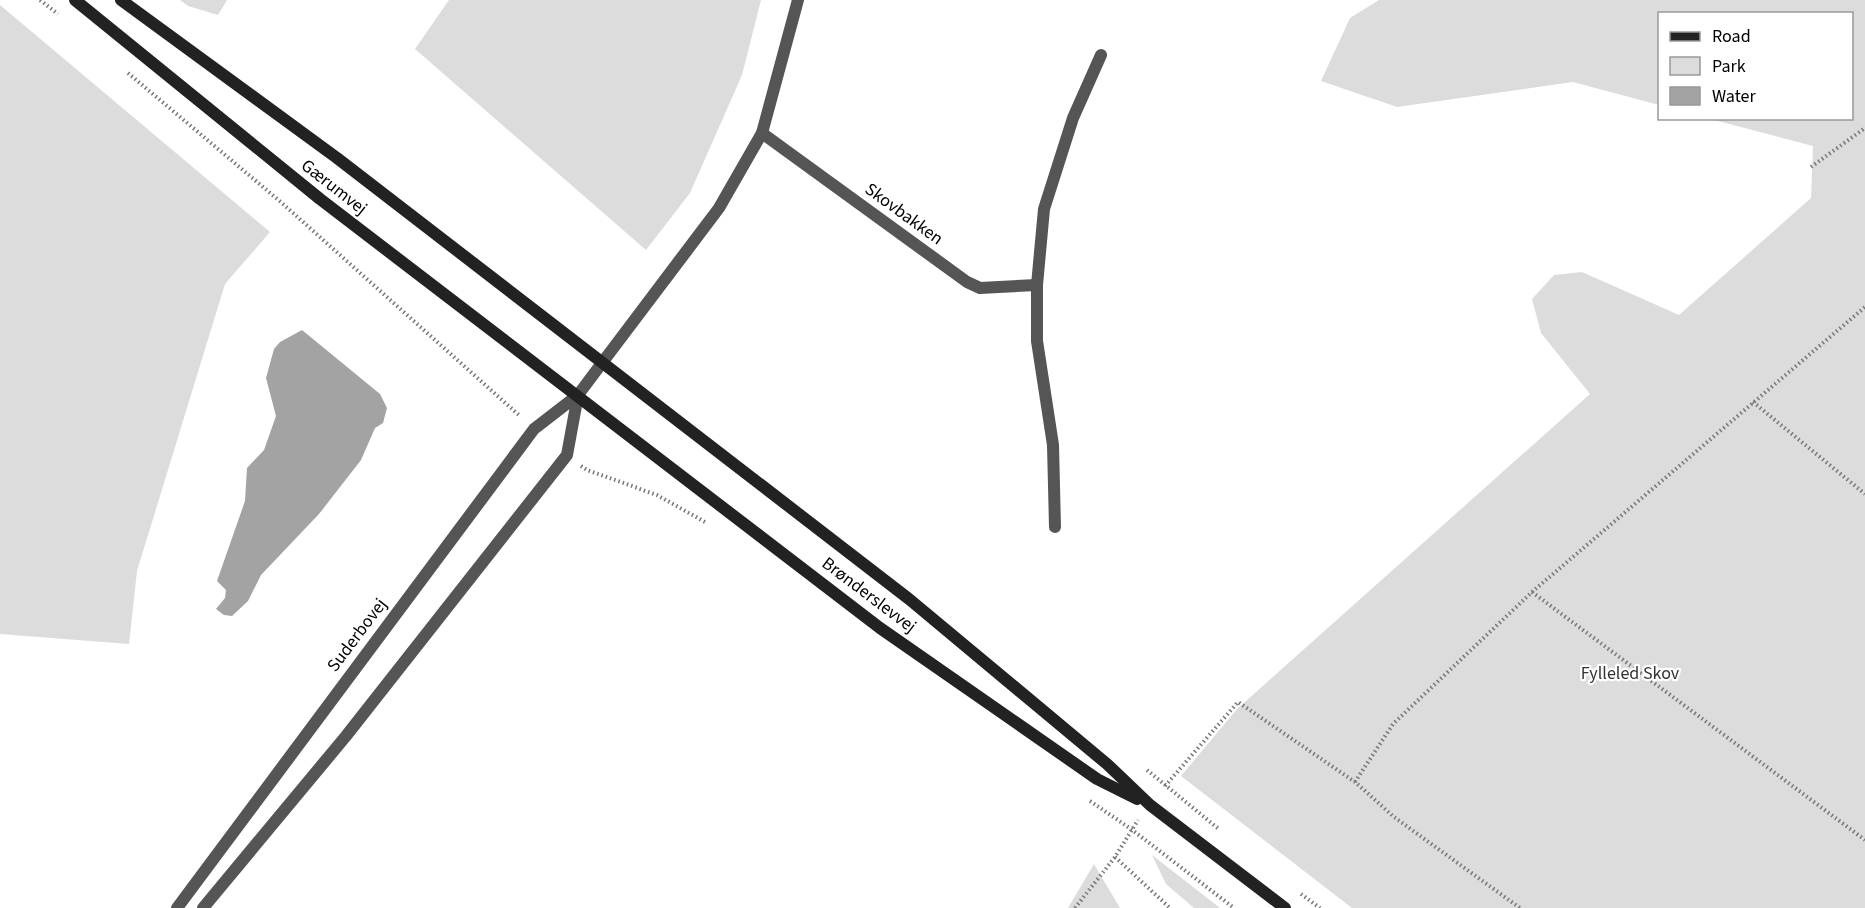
<svg xmlns="http://www.w3.org/2000/svg" width="1865" height="908" font-family="'Source Sans 3',sans-serif">
<style>
.green{fill:#dcdcdc}
.water{fill:#a3a3a3}
.lines{fill:none;stroke-linecap:round;stroke-linejoin:round}
.path{stroke:#777;stroke-width:4;stroke-dasharray:1.5 3;stroke-linecap:butt}
.minor{stroke:#555;stroke-width:12}
.tertiary{stroke:#555;stroke-width:12}
.secondary{stroke:#222;stroke-width:12}
.labels{text-anchor:middle;dominant-baseline:central;stroke-width:4.5;stroke-linejoin:round;paint-order:stroke}
.street-label{font-size:18px;fill:#000;stroke:#fff}
.park-label{font-size:18px;fill:#333;stroke:#fff}
</style>
<rect width="100%" height="100%" fill="#fff"/>
<g class="green">
<polygon points="180,0 227,0 218,15 188,6"/>
<polygon points="449,0 761,0 742,75 690,193 646,250 415,49"/>
<polygon points="1379,0 1865,0 1865,908 1352,908 1181,776 1237,709 1590,394 1541,333 1532,299 1554,275 1582,272 1679,315 1811,198 1813,146 1710,119 1852,118 1852,14 1660,14 1659,105 1573,82 1397,107 1321,81 1350,18"/>
<polygon points="0,5 270,232 225,284 137,571 129,644 0,634"/>
<polygon points="1152,855 1220,908 1194,908 1166,884"/>
<polygon points="1094,864 1120,908 1068,908"/>
</g>
<polygon class="water" points="302,330 380,394 387,408 383,423 375,428 361,460 319,514 261,575 248,601 232,616 224,615 216,609 225,598 226,590 217,581 245,501 247,468 264,450 276,416 266,378 274,349 280,342"/>
<g class="lines">
<g class="path">
<polyline points="40,0 58,14"/>
<polyline points="128,73 282,203 520,416"/>
<polyline points="1811,167 1865,128"/>
<polyline points="1753,402 1865,494"/>
<polyline points="581,466 587,470 657,495 705,522"/>
<polyline points="1532,592 1865,840"/>
<polyline points="1147,770 1220,830"/>
<polyline points="1355,782 1393,724 1532,592 1865,307"/>
<polyline points="1165,786 1238,702 1355,782 1394,817 1520,908"/>
<polyline points="1090,801 1131,829 1234,908"/>
<polyline points="1115,857 1170,908"/>
<polyline points="1301,894 1320,908"/>
<polyline points="1075,908 1115,857 1138,820"/>
</g>
<g class="minor">
<polyline points="762,133 967,282 980,288 1037,285"/>
<polyline points="602,363 719,208 762,133 798,0"/>
<polyline points="1055,527 1053,445 1037,341 1037,285 1044,209 1073,118 1101,55"/>
</g>
<g class="tertiary">
<polyline points="177,908 534,429 578,395 602,363"/>
<polyline points="203,908 346,736 567,455 578,395"/>
</g>
<g class="secondary">
<polyline points="75,0 320,199 880,628 1097,779 1137,799"/>
<polyline points="121,0 337,158 909,599 1107,764 1150,805 1285,908"/>
</g>
</g>
<g class="labels">
<g class="street-label">
<text transform="translate(334 187) rotate(38)">Gærumvej</text>
<text transform="translate(904 214) rotate(36)">Skovbakken</text>
<text transform="translate(869 595) rotate(37)">Brønderslevvej</text>
<text transform="translate(357 635) rotate(-53)">Suderbovej</text>
</g>
<g class="park-label">
<text x="1630" y="673">Fylleled Skov</text>
</g>
</g>
<rect x="1658" y="12" width="195" height="108" fill="#ffffff" stroke="#999999" stroke-width="1.5"/>
<rect x="1670" y="32" width="30" height="9" fill="#222222" stroke="#999999" stroke-width="1.5"/>
<text x="1712" y="42" font-size="18" fill="#000000">Road</text>
<rect x="1670" y="57" width="30" height="18" fill="#dcdcdc" stroke="#999999" stroke-width="1.5"/>
<text x="1712" y="72" font-size="18" fill="#000000">Park</text>
<rect x="1670" y="87" width="30" height="18" fill="#a3a3a3" stroke="#999999" stroke-width="1.5"/>
<text x="1712" y="102" font-size="18" fill="#000000">Water</text>
</svg>
